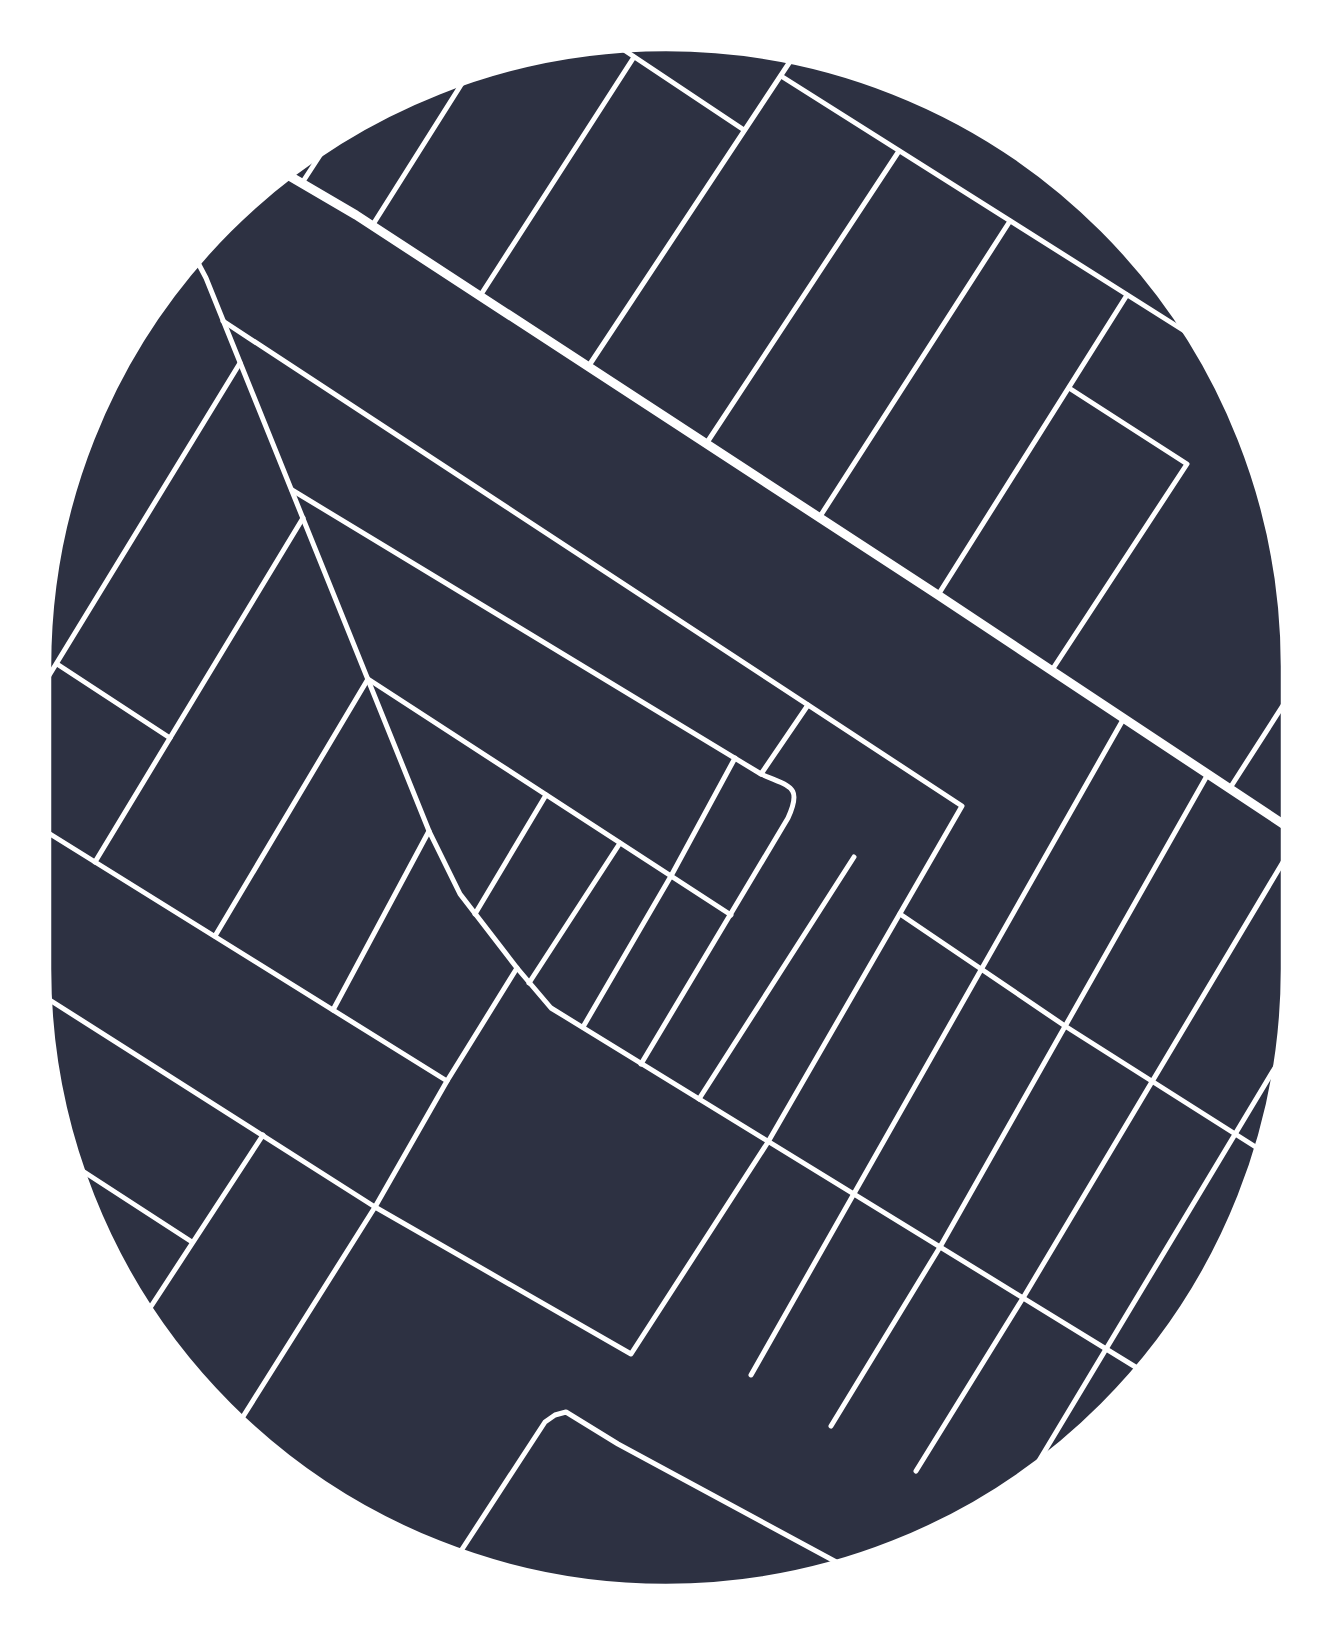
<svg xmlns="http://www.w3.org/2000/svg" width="1332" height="1635" font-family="'Varela Round',sans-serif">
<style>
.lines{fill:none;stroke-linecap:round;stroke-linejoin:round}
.minor{stroke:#fff;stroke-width:5}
.tertiary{stroke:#fff;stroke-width:9}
.rim{fill:none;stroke:#fff;stroke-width:2.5}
</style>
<rect width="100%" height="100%" fill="#2d3142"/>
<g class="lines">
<g class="minor">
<polyline points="615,44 744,130"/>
<polyline points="781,76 1194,337"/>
<polyline points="302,183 330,140"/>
<polyline points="372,226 466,77"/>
<polyline points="196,259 206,278 429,831 460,894 517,968 551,1008 1142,1371"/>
<polyline points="480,296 634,57"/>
<polyline points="588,367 793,57"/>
<polyline points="706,444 899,151"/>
<path d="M 292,490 L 761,774 C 789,787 803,785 788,818 L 641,1064"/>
<polyline points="819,518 1010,221"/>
<polyline points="938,595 1127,295"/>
<polyline points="57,664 170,738"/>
<polyline points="1052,670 1187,464 1069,388"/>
<polyline points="42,687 240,363"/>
<polyline points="761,774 808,705"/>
<polyline points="1230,788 1289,696"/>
<polyline points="42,829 447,1081"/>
<polyline points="95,862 303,518"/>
<polyline points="475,914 546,795"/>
<polyline points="900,914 1065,1026 1262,1151"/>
<polyline points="215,936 368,679 731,915"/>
<polyline points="529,983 620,843"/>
<polyline points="45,997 375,1207 631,1354 768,1142 962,806 223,321"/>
<polyline points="333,1010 429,831"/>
<polyline points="583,1027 671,876 735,758"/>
<polyline points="699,1099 854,857"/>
<polyline points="78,1168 192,1242"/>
<polyline points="148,1311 263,1135"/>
<polyline points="751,1375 1124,718"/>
<polyline points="239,1423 375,1207 447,1081 517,968"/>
<polyline points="831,1426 940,1247 1208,774"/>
<polyline points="916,1471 1023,1298 1289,852"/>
<polyline points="1031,1474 1282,1056"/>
<polyline points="457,1557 545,1422 555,1415 566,1412 618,1444 840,1564"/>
</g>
<polyline class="tertiary" points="286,174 356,215 938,595 1289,828"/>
</g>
<path d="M0 0H1332V1635H0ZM666 50H666A616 616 0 0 1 1282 666V969A616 616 0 0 1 666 1585H666A616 616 0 0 1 50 969V666A616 616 0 0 1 666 50Z" fill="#fff" fill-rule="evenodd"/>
<path class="rim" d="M666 50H666A616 616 0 0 1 1282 666V969A616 616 0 0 1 666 1585H666A616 616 0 0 1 50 969V666A616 616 0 0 1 666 50Z"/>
</svg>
